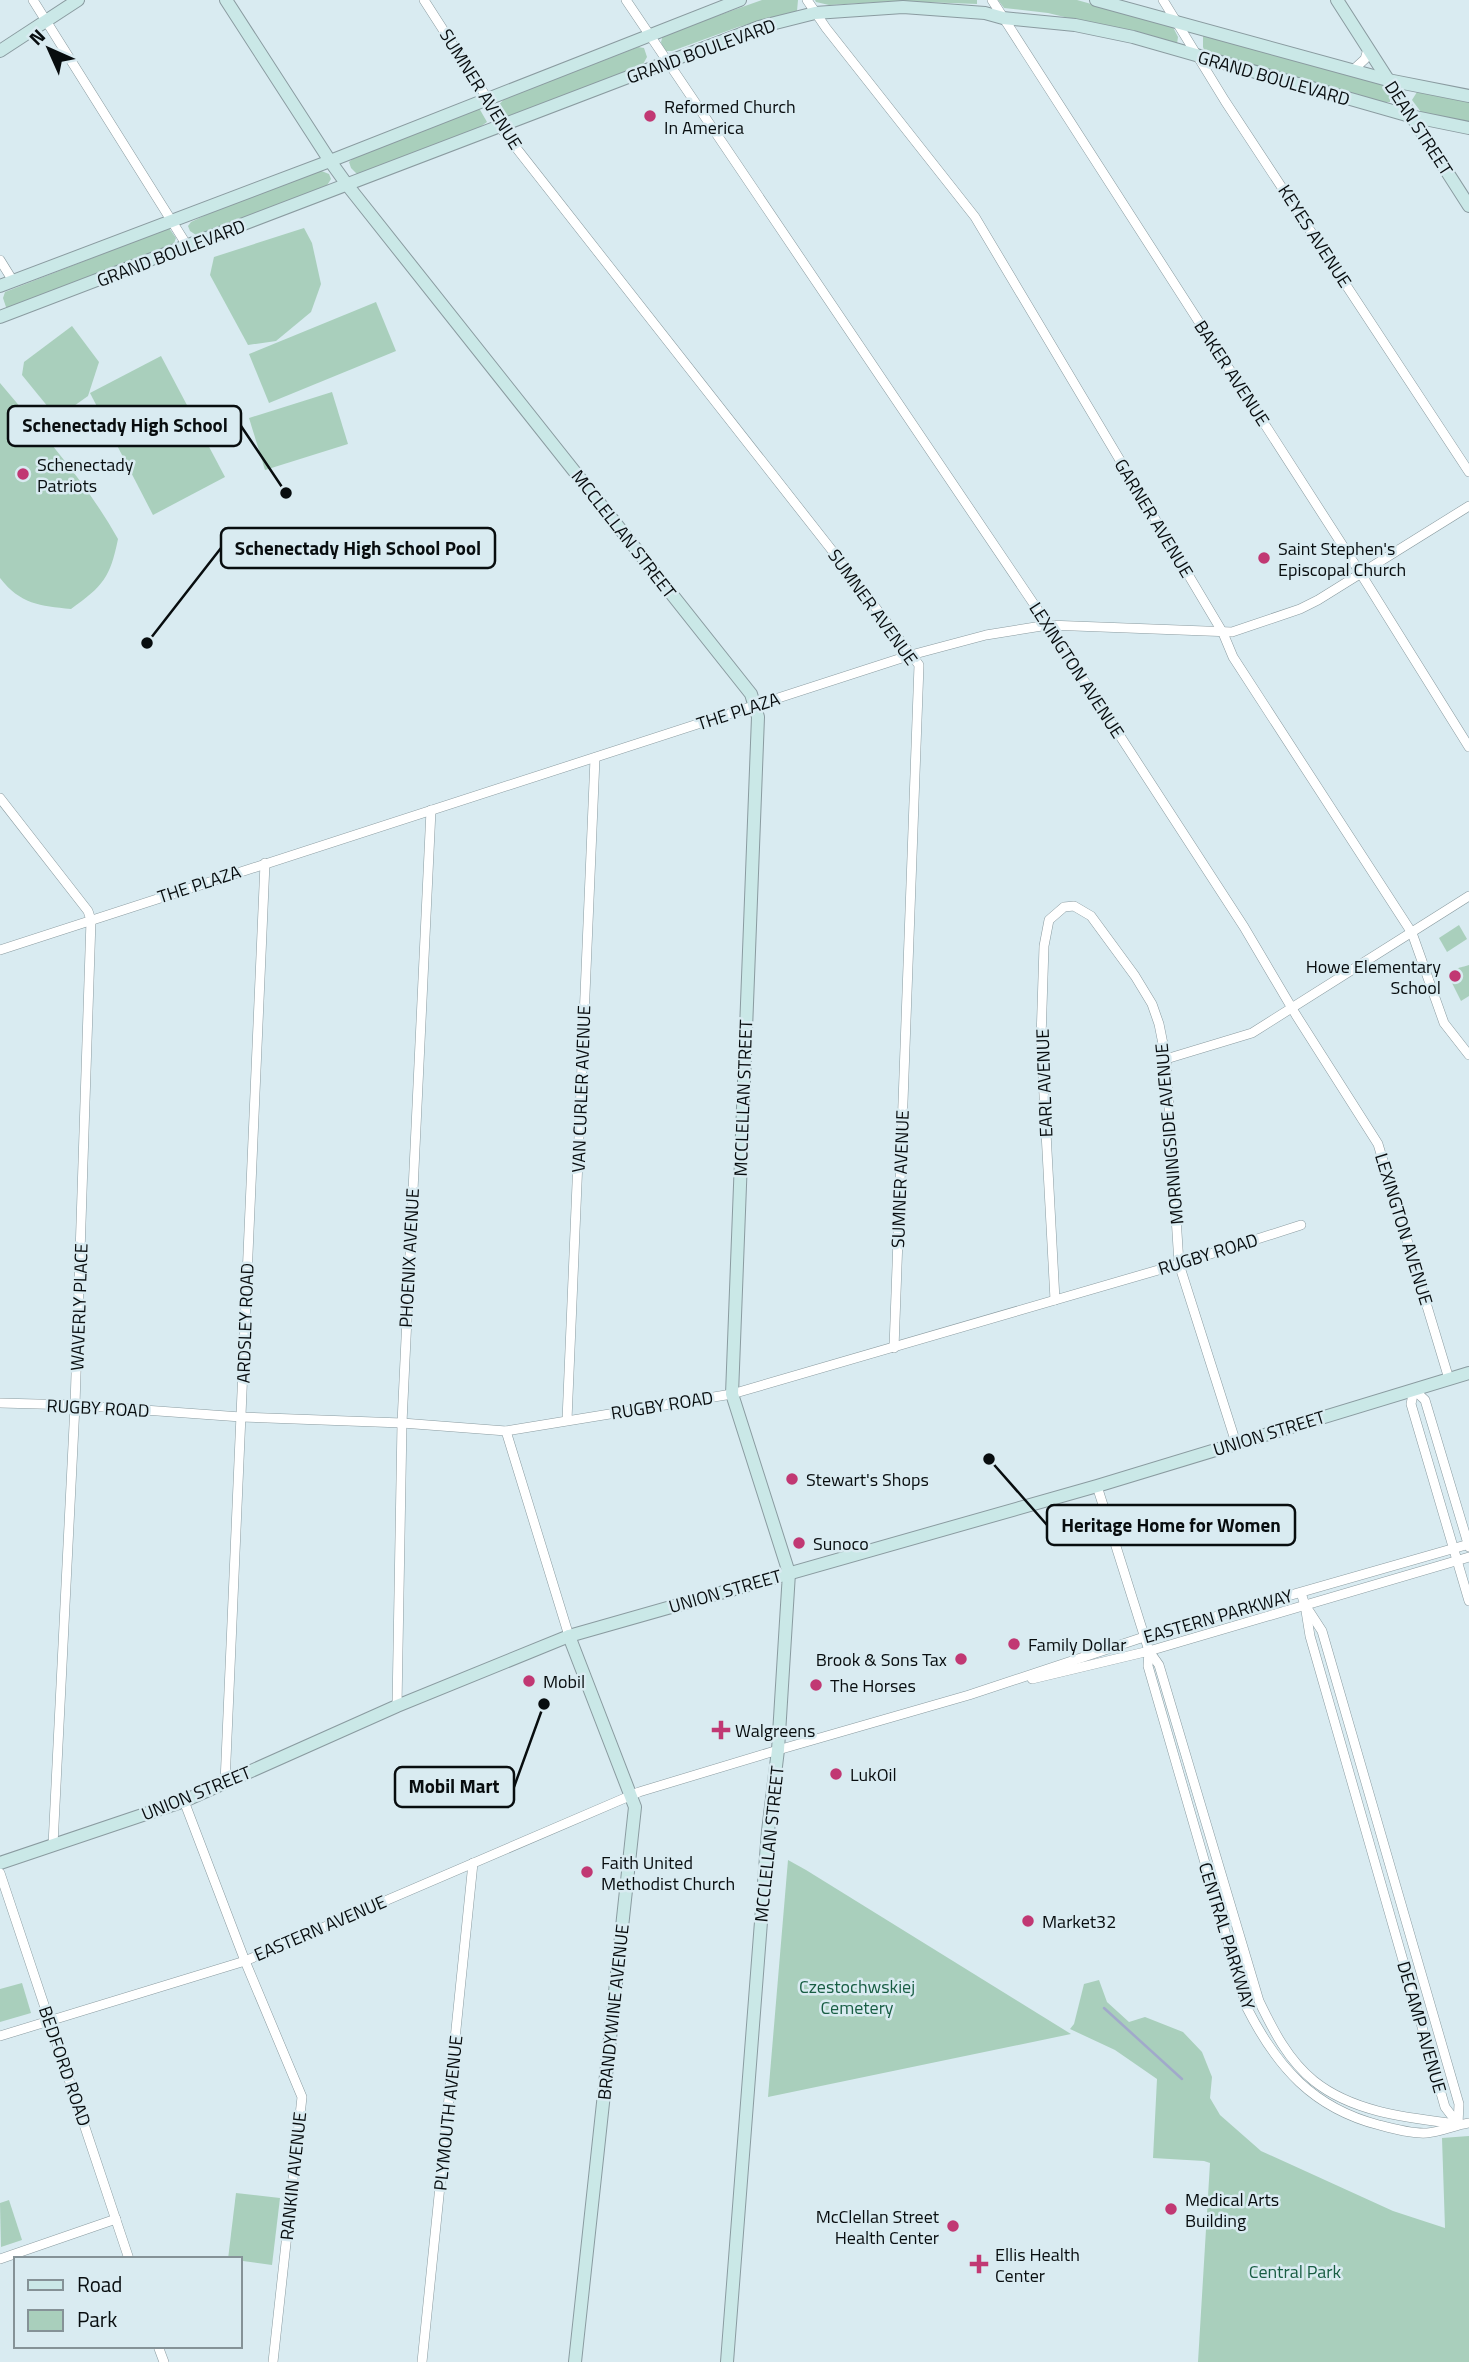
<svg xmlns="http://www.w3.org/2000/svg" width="1469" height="2362" font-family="'Titillium Web',sans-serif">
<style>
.green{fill:#a9cfbc}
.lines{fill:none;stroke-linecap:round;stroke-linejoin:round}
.stream{stroke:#a1a9cb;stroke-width:2.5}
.street-casing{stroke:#8a9ba0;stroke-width:10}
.secondary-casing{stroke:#8a9ba0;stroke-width:14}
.street{stroke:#fff;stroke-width:9}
.secondary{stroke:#cae8e7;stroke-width:12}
.poi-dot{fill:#c13873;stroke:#d9ebf1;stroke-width:2.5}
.labels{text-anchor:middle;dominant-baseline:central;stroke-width:5;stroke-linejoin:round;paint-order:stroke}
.street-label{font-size:18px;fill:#080d0f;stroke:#d9ebf1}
.poi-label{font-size:18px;fill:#080d0f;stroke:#d9ebf1;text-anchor:start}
.park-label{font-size:18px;fill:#185d43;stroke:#d9ebf1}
.leader{fill:none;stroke:#080d0f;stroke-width:2.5}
.callout-dot{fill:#080d0f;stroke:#d9ebf1;stroke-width:2.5}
.callout{fill:#d9ebf1;stroke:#080d0f;stroke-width:2.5}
.callout-label{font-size:19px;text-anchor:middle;font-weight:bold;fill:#080d0f}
</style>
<rect width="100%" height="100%" fill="#d9ebf1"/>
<g class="green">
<polygon points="762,0 798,0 797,11 738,27 672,51 664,51 661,42 663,35"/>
<polygon points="815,0 977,0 977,4 897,1 829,5 816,2"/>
<polygon points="998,0 1077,0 1173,27 1178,37 1177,44 1048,13 1004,8"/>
<polygon points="1203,36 1384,83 1390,94 1390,102 1381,102 1206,55 1203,47"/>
<polygon points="638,47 644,48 647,57 642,66 508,116 502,113 498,106 504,99"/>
<polygon points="1417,92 1469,100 1469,122 1421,112 1412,100"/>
<polygon points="479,108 487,122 480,127 357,174 351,168 349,162 357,155"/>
<polygon points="319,170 329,174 331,179 326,187 204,234 196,235 190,231 188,226 191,222 225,206"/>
<polygon points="169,228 176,238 173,246 11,307 6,307 3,298 5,292"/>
<polygon points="304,228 312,243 321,284 311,312 276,341 248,345 210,275 214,257"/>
<polygon points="376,302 396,351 269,403 249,354"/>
<polygon points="72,326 99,362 88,396 57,418 22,375 24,362"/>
<polygon points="161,356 225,477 153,515 90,393"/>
<path d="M 0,383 C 42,433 86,482 118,539 C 110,578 103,586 71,609 C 40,606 20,604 0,578 Z"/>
<polygon points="332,392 348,444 265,470 249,418"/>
<polygon points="1459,925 1467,939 1447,952 1439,938"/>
<path d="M 1469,965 L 1469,996 L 1461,1001 L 1450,979 C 1453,967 1460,968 1469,965 Z"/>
<polygon points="788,1860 806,1870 1071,2034 768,2097"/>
<polygon points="1099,1980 1107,2002 1129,2022 1145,2017 1183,2032 1202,2052 1212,2077 1210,2098 1220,2115 1261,2151 1393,2211 1445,2228 1442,2138 1469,2136 1469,2362 1198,2362 1210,2163 1204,2161 1153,2158 1157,2079 1115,2050 1070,2029 1074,2024 1084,1984"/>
<polygon points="22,1983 31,2013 0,2022 0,1989"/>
<polygon points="236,2193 280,2198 272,2265 228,2259"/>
<polygon points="9,2200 22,2240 1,2247 0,2203"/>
</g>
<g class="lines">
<polyline class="stream" points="1104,2008 1182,2079"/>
<defs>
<g id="street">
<polyline points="33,0 188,247"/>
<polyline points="424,0 487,98 499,126 838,558 919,665 894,1348"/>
<polyline points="626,0 1048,625 1244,927 1296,1015 1378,1144 1449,1379"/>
<polyline points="807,0 826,28 975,217 1223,633 1233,657 1412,933 1444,1023 1469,1055"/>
<polyline points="992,0 1361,574 1469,747"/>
<polyline points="1163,0 1225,101 1469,472"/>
<polyline points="1353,70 1365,59 1368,49"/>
<polyline points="0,260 13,281"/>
<polyline points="0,798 88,911 91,920 75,1405 53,1845"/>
<polyline points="0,950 911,655 986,635 1048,625 1232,632 1300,609 1318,600 1469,506"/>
<polyline points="1166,1059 1252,1033 1469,896"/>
<polyline points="1055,1300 1041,1039 1044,946 1049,920 1064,907 1074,906 1091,916 1135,976 1152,1004 1159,1024 1166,1059 1179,1264 1236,1443"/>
<polyline points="1414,1390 1411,1404 1469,1601"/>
<polyline points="1414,1390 1425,1400 1469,1547"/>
<polyline points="0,1403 75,1405 241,1417 402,1423 506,1431 732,1394 1179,1264 1301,1225"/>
<polyline points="567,1420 595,758"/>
<polyline points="506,1431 569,1636"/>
<path d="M 1097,1486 L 1149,1651 L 1159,1665 L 1259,2001 C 1273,2030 1288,2060 1314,2081 C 1354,2113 1410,2118 1458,2124"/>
<polyline points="1301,1593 1305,1605 1310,1636 1445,2107 1458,2124"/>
<polyline points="1309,1611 1322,1631 1459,2104 1458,2124"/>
<path d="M 1149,1651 L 1148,1666 L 1247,2008 C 1277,2067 1313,2108 1379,2125 C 1394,2129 1412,2134 1427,2133 C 1441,2132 1455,2125 1469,2123"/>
<polyline points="1032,1679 1149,1651 1469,1557"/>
<polyline points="397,1706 402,1423 431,810"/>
<polyline points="225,1783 265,863"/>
<polyline points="184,1801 245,1961 302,2097 273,2362"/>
<polyline points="0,1873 129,2259"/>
<polyline points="0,2036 245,1961 639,1792 778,1750 969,1695 1144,1637 1469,1544"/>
<polyline points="0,2259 116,2219"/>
<polyline points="158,2346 164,2362"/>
<polyline points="422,2362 473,1863"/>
</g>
<g id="secondary">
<polyline points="226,0 330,161 348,186 751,694 758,717 732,1394 789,1573 778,1750 768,1831 727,2362"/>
<polyline points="1096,0 1388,80 1469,96"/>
<polyline points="1337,0 1469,206"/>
<polyline points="0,51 78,0"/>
<polyline points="0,286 330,161 740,0"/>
<polyline points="0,317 759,27 815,13 903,7 985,13 1003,18 1075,25 1133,37 1410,116 1469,128"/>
<polyline points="569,1636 635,1807 575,2362"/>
<polyline points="0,1863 184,1801 397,1706 569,1636 1097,1486 1469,1373"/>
</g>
</defs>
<use href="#street" class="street-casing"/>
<use href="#secondary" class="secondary-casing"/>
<use href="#street" class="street"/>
<use href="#secondary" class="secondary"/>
</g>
<g class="poi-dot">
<circle cx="650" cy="116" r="7"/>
<circle cx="23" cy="474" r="7"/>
<circle cx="1264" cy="558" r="7"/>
<circle cx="1455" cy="976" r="7"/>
<circle cx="792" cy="1479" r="7"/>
<circle cx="799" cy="1543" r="7"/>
<circle cx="1014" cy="1644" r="7"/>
<circle cx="961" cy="1659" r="7"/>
<circle cx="529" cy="1681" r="7"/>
<circle cx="816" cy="1685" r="7"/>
<path d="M717.5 1719.5h7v7h7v7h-7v7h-7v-7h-7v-7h7z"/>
<circle cx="836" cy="1774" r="7"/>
<circle cx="587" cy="1872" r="7"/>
<circle cx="1028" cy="1921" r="7"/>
<circle cx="1171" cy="2209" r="7"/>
<circle cx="953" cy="2226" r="7"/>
<path d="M975.5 2253.5h7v7h7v7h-7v7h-7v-7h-7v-7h7z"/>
</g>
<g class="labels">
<g class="street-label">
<text transform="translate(701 51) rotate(-20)">GRAND BOULEVARD</text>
<text transform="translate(1274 78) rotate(16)">GRAND BOULEVARD</text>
<text transform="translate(481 89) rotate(58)">SUMNER AVENUE</text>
<text transform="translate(1419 128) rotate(57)">DEAN STREET</text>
<text transform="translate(1315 236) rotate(57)">KEYES AVENUE</text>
<text transform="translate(171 253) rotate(-21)">GRAND BOULEVARD</text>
<text transform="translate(1232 373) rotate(57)">BAKER AVENUE</text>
<text transform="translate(1154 518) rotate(59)">GARNER AVENUE</text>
<text transform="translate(624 534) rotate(52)">MCCLELLAN STREET</text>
<text transform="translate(873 607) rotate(54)">SUMNER AVENUE</text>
<text transform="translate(1077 670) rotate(57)">LEXINGTON AVENUE</text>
<text transform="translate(738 711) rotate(-18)">THE PLAZA</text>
<text transform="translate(199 884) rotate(-18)">THE PLAZA</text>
<text transform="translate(1044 1083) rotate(-92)">EARL AVENUE</text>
<text transform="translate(581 1089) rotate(-88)">VAN CURLER AVENUE</text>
<text transform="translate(743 1098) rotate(-88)">MCCLELLAN STREET</text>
<text transform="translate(1169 1134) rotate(-95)">MORNINGSIDE AVENUE</text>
<text transform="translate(900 1179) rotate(-88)">SUMNER AVENUE</text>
<text transform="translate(1404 1229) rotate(73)">LEXINGTON AVENUE</text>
<text transform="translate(1208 1254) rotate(-17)">RUGBY ROAD</text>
<text transform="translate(409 1258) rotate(-87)">PHOENIX AVENUE</text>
<text transform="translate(79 1307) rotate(-88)">WAVERLY PLACE</text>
<text transform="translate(245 1323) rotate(-88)">ARDSLEY ROAD</text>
<text transform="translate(662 1405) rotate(-9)">RUGBY ROAD</text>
<text transform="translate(98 1408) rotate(3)">RUGBY ROAD</text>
<text transform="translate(1269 1433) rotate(-17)">UNION STREET</text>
<text transform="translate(725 1591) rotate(-16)">UNION STREET</text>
<text transform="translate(1218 1616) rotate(-16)">EASTERN PARKWAY</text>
<text transform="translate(196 1793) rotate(-22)">UNION STREET</text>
<text transform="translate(769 1844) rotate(-84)">MCCLELLAN STREET</text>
<text transform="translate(320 1928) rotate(-23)">EASTERN AVENUE</text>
<text transform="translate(1227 1936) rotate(73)">CENTRAL PARKWAY</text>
<text transform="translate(613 2012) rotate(-84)">BRANDYWINE AVENUE</text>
<text transform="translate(1422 2027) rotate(74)">DECAMP AVENUE</text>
<text transform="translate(65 2066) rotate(71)">BEDFORD ROAD</text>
<text transform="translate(448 2113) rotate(-84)">PLYMOUTH AVENUE</text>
<text transform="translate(293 2176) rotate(-84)">RANKIN AVENUE</text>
</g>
<g class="poi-label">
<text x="664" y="106">Reformed Church<tspan x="664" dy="21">In America</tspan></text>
<text x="37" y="464">Schenectady<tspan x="37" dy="21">Patriots</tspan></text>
<text x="1278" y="548">Saint Stephen's<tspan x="1278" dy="21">Episcopal Church</tspan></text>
<text x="1441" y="966" text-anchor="end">Howe Elementary<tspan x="1441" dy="21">School</tspan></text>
<text x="806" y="1479">Stewart's Shops</text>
<text x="813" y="1543">Sunoco</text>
<text x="1028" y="1644">Family Dollar</text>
<text x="947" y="1659" text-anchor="end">Brook &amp; Sons Tax</text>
<text x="543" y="1681">Mobil</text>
<text x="830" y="1685">The Horses</text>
<text x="735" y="1730">Walgreens</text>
<text x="850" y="1774">LukOil</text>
<text x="601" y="1862">Faith United<tspan x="601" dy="21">Methodist Church</tspan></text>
<text x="1042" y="1921">Market32</text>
<text x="1185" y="2199">Medical Arts<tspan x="1185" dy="21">Building</tspan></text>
<text x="939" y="2216" text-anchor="end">McClellan Street<tspan x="939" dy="21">Health Center</tspan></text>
<text x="995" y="2254">Ellis Health<tspan x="995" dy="21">Center</tspan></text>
</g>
<g class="park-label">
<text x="857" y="1986">Czestochwskiej<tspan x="857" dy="21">Cemetery</tspan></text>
<text x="1295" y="2271">Central Park</text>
</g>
</g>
<path class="leader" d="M286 493L241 426M147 643L221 548M989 1459L1047 1525M544 1704L514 1787"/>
<g class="callout-dot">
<circle cx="286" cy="493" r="7"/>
<circle cx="147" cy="643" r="7"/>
<circle cx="989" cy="1459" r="7"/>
<circle cx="544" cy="1704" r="7"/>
</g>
<g class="callout">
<rect x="8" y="406" width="233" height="40" rx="7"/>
<rect x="221" y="528" width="274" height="40" rx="7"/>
<rect x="1047" y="1505" width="248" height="40" rx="7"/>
<rect x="395" y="1767" width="119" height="40" rx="7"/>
</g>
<g class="callout-label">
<text x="125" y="432">Schenectady High School</text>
<text x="358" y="555">Schenectady High School Pool</text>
<text x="1171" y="1532">Heritage Home for Women</text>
<text x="454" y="1793">Mobil Mart</text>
</g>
<rect x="14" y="2257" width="228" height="91" fill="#d9ebf1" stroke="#859297" stroke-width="2"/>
<rect x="28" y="2280" width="35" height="10" fill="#cae8e7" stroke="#859297" stroke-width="2"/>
<text x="77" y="2292" font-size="21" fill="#080d0f">Road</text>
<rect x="28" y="2310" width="35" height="21" fill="#a9cfbc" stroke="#859297" stroke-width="2"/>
<text x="77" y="2327" font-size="21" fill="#080d0f">Park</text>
<g transform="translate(49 49) rotate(315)" stroke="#d9ebf1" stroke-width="5" paint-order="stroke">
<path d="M0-5L12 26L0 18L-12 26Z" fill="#080d0f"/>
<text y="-10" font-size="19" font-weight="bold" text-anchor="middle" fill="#080d0f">N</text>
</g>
</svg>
